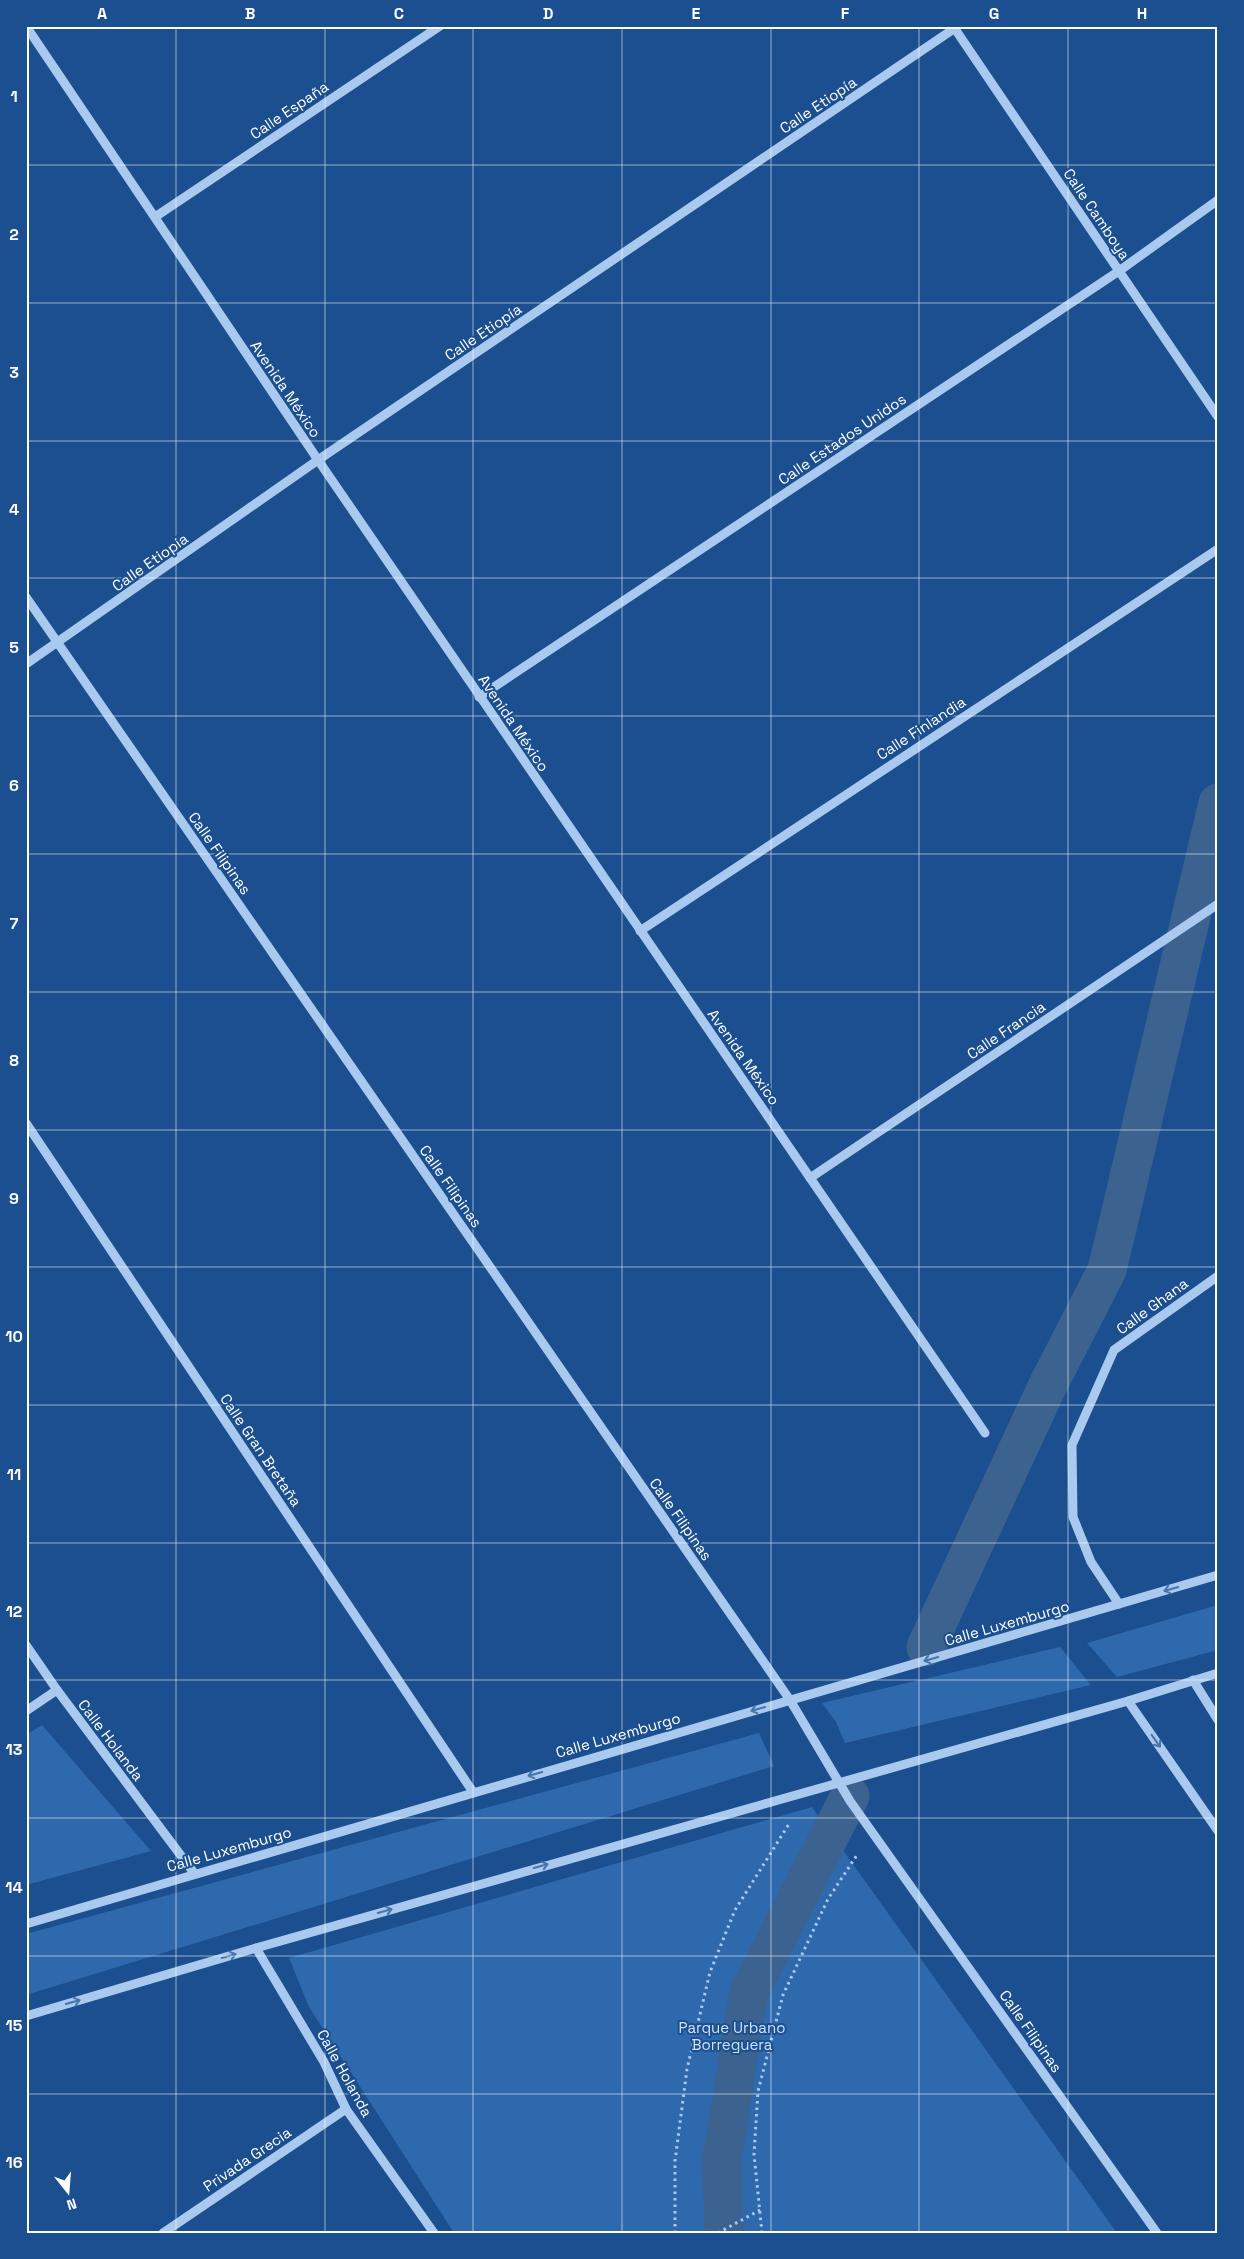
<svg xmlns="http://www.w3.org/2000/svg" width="1244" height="2259" font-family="'Space Grotesk',sans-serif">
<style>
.green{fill:#2e69ad}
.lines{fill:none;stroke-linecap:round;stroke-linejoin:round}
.canal{stroke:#3c6290;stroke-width:39}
.path{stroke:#a9c9ee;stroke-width:3;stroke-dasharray:2.5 4;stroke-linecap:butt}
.minor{stroke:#a9c9ee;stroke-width:9}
.oneway{stroke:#4674ac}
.grid{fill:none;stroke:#fff;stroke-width:1;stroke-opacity:0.55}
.labels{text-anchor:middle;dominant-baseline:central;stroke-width:4;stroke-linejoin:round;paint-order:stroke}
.street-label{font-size:15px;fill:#fff;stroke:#1b4f8f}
.park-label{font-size:15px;fill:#cfe3fa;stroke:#1b4f8f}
.neatline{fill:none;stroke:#fff;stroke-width:2}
.grid-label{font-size:16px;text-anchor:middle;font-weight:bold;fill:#fff}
</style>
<rect width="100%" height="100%" fill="#1b4f8f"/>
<g class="green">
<polygon points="1218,1605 1218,1650 1117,1677 1087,1643"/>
<polygon points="1060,1647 1091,1685 845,1743 836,1722 822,1703"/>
<polygon points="42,1725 151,1851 26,1885 26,1735"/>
<polygon points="759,1733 774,1766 26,1995 26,1934"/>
<polygon points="812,1807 1117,2233 454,2233 309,2007 289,1958"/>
</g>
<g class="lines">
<g class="canal">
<polyline points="926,1647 1047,1387 1107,1270 1218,803"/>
<polyline points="724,2233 722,2158 749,1992 850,1796"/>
</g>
<g class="path">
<polyline points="675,2233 675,2161 687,2069 710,1972 735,1910 789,1824"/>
<polyline points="718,2233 760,2210"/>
<polyline points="762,2233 754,2154 758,2091 783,1995 828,1899 857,1855"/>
</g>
<g class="minor">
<polyline points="26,26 318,460 985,1433"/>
<polyline points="953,26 1218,417"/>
<polyline points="155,217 440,26"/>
<polyline points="26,597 790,1700 850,1801 1157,2233"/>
<polyline points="26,664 318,460 958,26"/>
<polyline points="479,697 1119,271 1218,200"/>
<polyline points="640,931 1218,549"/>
<polyline points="26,1123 473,1792"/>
<polyline points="810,1178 1218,904"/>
<polyline points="1119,1604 1091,1562 1073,1517 1072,1445 1114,1350 1218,1276"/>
<polyline points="26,1645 57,1690 194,1873"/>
<polyline points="1193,1680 1218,1720"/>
<polyline points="1128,1701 1218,1831"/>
<polyline points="26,1711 57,1690"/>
<polyline points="26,1924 1218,1575"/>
<polyline points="256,1948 324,2062 346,2109 434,2233"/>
<polyline points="26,2016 256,1948 1128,1701 1218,1673"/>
<polyline points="163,2233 346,2109"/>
</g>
</g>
<defs><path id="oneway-shaft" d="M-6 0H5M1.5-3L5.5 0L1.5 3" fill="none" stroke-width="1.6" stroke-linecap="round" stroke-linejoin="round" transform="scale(1.25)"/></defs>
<g class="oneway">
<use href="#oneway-shaft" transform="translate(1171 1589) rotate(164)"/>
<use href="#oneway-shaft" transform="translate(931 1659) rotate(164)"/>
<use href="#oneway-shaft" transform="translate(758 1709) rotate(164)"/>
<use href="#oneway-shaft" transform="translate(1156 1741) rotate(55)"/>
<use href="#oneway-shaft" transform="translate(535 1774) rotate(164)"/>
<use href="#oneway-shaft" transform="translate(541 1866) rotate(-16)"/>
<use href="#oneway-shaft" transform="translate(385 1911) rotate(-16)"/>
<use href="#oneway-shaft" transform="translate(229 1956) rotate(-16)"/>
<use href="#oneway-shaft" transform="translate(73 2002) rotate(-16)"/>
</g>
<path class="grid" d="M 176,26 L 176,2233M 325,26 L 325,2233M 473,26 L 473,2233M 622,26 L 622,2233M 771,26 L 771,2233M 919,26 L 919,2233M 1068,26 L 1068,2233M 26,165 L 1218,165M 26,303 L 1218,303M 26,441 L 1218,441M 26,578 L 1218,578M 26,716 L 1218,716M 26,854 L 1218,854M 26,992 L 1218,992M 26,1130 L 1218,1130M 26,1267 L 1218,1267M 26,1405 L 1218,1405M 26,1543 L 1218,1543M 26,1680 L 1218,1680M 26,1818 L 1218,1818M 26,1956 L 1218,1956M 26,2094 L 1218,2094"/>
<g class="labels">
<g class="street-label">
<text transform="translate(818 105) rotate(-34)">Calle Etiopía</text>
<text transform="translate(289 110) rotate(-34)">Calle España</text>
<text transform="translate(1097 214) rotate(56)">Calle Camboya</text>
<text transform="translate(483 332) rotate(-34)">Calle Etiopía</text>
<text transform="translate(286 389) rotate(56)">Avenida México</text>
<text transform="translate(842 439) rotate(-34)">Calle Estados Unidos</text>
<text transform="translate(150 562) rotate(-35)">Calle Etiopía</text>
<text transform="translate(514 723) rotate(56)">Avenida México</text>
<text transform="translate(921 728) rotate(-33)">Calle Finlandia</text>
<text transform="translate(220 853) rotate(55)">Calle Filipinas</text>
<text transform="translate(1006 1030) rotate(-34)">Calle Francia</text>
<text transform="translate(744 1057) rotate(55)">Avenida México</text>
<text transform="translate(451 1186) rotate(55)">Calle Filipinas</text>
<text transform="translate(1152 1306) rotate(-36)">Calle Ghana</text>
<text transform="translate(261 1450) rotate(56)">Calle Gran Bretaña</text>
<text transform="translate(681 1519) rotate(55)">Calle Filipinas</text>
<text transform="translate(1007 1623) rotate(-16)">Calle Luxemburgo</text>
<text transform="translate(618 1735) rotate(-16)">Calle Luxemburgo</text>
<text transform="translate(111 1740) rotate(53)">Calle Holanda</text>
<text transform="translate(229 1849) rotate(-16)">Calle Luxemburgo</text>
<text transform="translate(1031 2031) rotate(55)">Calle Filipinas</text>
<text transform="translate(345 2073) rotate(61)">Calle Holanda</text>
<text transform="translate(247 2159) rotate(-34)">Privada Grecia</text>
</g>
<g class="park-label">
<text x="732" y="2027">Parque Urbano<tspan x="732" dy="17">Borreguera</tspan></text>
</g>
</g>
<rect width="1244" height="2259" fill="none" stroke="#1b4f8f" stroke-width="55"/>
<g transform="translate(68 2192) rotate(163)" stroke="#1b4f8f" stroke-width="4" paint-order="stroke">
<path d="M0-4L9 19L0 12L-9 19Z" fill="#ffffff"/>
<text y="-8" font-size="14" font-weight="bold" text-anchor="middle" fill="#ffffff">N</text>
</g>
<rect x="28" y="28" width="1188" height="2204" class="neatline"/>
<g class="grid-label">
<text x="102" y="19">A</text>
<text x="250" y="19">B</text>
<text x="399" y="19">C</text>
<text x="548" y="19">D</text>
<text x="696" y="19">E</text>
<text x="845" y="19">F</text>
<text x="994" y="19">G</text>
<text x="1142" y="19">H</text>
<text x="14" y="102">1</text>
<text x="14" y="240">2</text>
<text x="14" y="378">3</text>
<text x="14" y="515">4</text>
<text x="14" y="653">5</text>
<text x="14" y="791">6</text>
<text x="14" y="929">7</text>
<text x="14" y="1066">8</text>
<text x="14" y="1204">9</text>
<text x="14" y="1342">10</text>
<text x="14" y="1480">11</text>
<text x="14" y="1617">12</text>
<text x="14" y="1755">13</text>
<text x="14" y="1893">14</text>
<text x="14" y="2031">15</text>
<text x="14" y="2168">16</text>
</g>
</svg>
